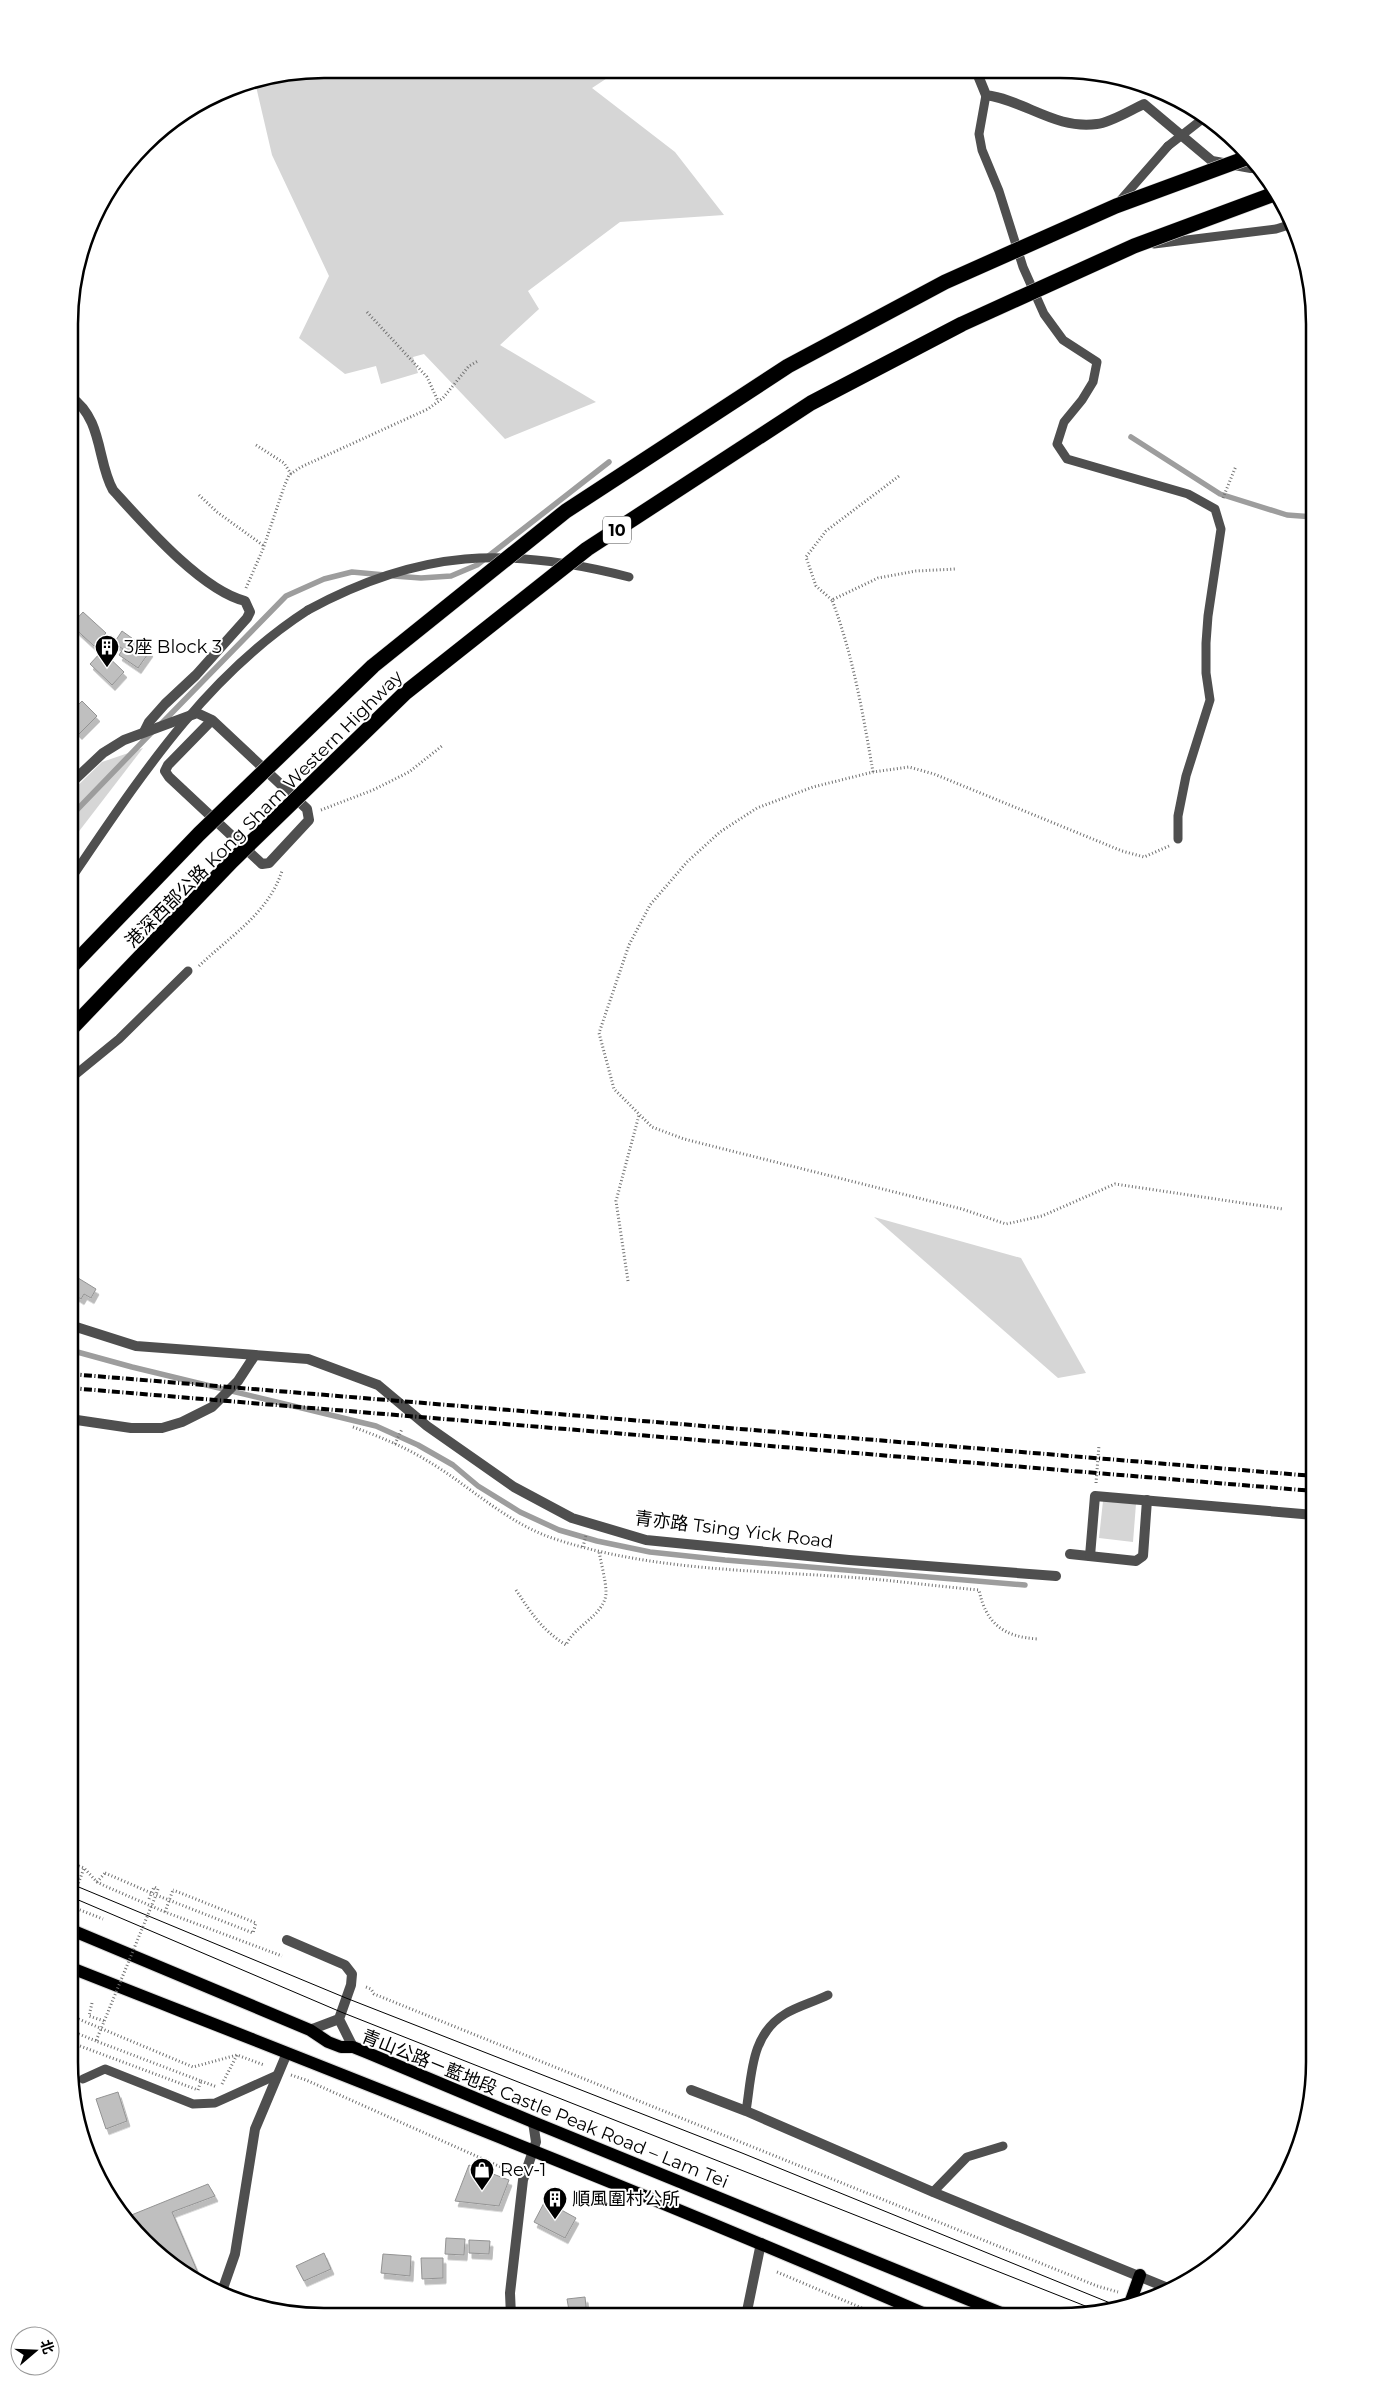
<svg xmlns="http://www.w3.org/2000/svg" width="1383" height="2386" font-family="Montserrat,'Noto Sans SC',sans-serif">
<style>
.green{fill:#d6d6d6}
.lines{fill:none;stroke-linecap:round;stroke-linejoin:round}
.stream{stroke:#9d9d9d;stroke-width:5.5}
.building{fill:#bfbfbf;stroke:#939393;filter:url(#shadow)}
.primary-casing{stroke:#dbdbdb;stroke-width:14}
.path{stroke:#717171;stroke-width:3;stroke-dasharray:1 2.5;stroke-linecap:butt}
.service{stroke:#4f4f4f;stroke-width:9}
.pedestrian{stroke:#4f4f4f;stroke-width:10}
.minor{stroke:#4f4f4f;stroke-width:10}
.primary{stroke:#000;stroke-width:12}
.tram{stroke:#000;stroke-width:1}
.rail{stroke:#000;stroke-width:4;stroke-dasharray:8 2.5 1 2.5;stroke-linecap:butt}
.motorway-bridge-casing{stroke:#dbdbdb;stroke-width:16;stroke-linecap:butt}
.path-bridge{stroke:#717171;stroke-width:3;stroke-dasharray:1 2.5;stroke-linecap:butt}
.service-bridge{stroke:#4f4f4f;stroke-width:9}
.motorway-bridge{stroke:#000;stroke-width:15}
.labels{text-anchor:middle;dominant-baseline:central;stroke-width:4;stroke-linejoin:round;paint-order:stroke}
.shield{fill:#fff;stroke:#4c4c4c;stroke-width:1}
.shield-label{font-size:16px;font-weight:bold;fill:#000}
.poi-label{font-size:18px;fill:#000;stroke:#fff;text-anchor:start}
.street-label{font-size:18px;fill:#000;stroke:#fff}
.rim{fill:none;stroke:#000;stroke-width:2.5}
</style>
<defs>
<filter id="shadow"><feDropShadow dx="3" dy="5.5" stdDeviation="0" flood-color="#0004"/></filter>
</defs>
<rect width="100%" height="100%" fill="#fff"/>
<g class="green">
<polygon points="323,69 618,71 592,88 675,152 724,215 620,222 528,291 539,309 500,345 596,402 505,439 424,354 413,357 418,373 381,384 376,366 345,374 299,338 329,276 272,155 255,82"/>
<polygon points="143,748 70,843 70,793 102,762"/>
<polygon points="874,1217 1021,1258 1086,1373 1058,1378"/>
<polygon points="1103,1501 1136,1504 1133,1542 1099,1538"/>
</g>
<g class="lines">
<g class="stream">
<polyline points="1131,437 1220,494 1287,515 1314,517"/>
<polyline points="394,576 421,578 451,576 477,565 609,462"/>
<polyline points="160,725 286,596 324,579 352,572 385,575"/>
<polyline points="70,817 153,731"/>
<polyline points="70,1350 132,1367 376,1426 418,1445 453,1465 478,1486 520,1512 559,1530 597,1541 650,1552 725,1560 1025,1585"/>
</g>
</g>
<g class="building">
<polygon points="83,612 106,633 94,646 71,625"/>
<polygon points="122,631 150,651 138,668 119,655 123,649 114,643"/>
<polygon points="102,651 124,672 112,685 90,664"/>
<polygon points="82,701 97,716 79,734 70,725 70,713"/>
<polygon points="70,732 76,738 70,743"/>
<polygon points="70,1273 96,1289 91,1298 84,1294 81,1299 70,1292"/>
<polygon points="118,2092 127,2121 106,2129 96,2099"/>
<polygon points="469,2165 509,2180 499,2206 455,2201"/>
<polygon points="208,2184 215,2196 172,2212 204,2287 156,2254 124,2218"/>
<polygon points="545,2201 576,2218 565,2238 534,2222"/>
<polygon points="446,2238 465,2239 464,2255 445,2254"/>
<polygon points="469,2240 490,2241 489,2254 469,2253"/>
<polygon points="324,2253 331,2269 304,2281 296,2266"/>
<polygon points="383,2254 411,2256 410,2276 381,2273"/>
<polygon points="421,2258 443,2258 443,2278 422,2279"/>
<polygon points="585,2297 587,2316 570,2316 567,2299"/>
</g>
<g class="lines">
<defs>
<g id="primary">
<polyline points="69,1929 310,2030 328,2042 341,2047 353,2047 368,2053 533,2122 1011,2317"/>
<path d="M 69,1967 C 358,2081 647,2193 932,2317"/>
<polyline points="1129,2306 1140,2275"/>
</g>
</defs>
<use href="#primary" class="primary-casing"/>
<g class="path">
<polyline points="367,312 427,377 438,401"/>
<polyline points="256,445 284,463 291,474"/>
<polyline points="199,495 217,512 264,546"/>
<polyline points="1223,498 1236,466"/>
<polyline points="246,588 263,549 284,487 289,475 301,467 428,409 443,398 469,366 478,361"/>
<polyline points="832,600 816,586 806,557 826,531 899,476"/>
<path d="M 873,772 C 863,714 853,655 832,600 L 878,578 L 916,571 L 956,569"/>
<polyline points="321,810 373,790 409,772 442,746"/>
<polyline points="1169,846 1144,857 1122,851 934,774 909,767 873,772 813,787 757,808 720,832 687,862 650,905 629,945 599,1033 614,1089 652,1127 684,1139 962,1209 1006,1224 1042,1216 1115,1184 1283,1209"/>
<path d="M 199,966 C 230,936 268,914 282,871"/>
<polyline points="628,1281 616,1201 639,1115"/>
<path d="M 353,1427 C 378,1436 403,1446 426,1460 C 469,1485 506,1523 555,1539 C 649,1570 749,1570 847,1577 C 891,1580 935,1586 979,1590 C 986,1624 1004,1637 1038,1639"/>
<polyline points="395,1444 402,1429"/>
<polyline points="1096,1483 1099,1445"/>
<polyline points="583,1547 586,1535"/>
<path d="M 516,1590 C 532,1614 541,1629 566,1645 C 574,1626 605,1615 606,1593 C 606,1580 601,1564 599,1551"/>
<polyline points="69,1862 84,1868 97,1882 105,1886 165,1912 282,1956"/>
<polyline points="69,1875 79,1879"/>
<polyline points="97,1882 105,1873"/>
<polyline points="149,1899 154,1887 158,1889 156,1895"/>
<polyline points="70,1906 84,1868"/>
<polyline points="70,1906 103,1919"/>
<polyline points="165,1912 173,1890"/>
<polyline points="366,1987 371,1989 374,1994 1097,2286 1118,2292"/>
<polyline points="92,2003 89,2016 104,2021"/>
<polyline points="69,2015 193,2067 237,2055 264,2065"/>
<polyline points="69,2030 96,2041"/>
<polyline points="291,2075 306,2080 512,2172"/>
<polyline points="201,2081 217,2087"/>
<polyline points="222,2084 237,2055"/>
<polyline points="777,2272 883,2317"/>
</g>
<g class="service">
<polyline points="986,95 979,134 982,150 999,191 1023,267 1044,314 1063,340 1097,362 1093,382 1082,400 1064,422 1057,444 1067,459 1188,494 1215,509 1221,529 1208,616 1206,643 1206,673 1210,700 1186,776 1178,816 1178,839"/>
<polyline points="1119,202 1168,146"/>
<polyline points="1154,244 1276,229 1292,224"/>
<path d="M 308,610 C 420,549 508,546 629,577"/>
<polyline points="70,1079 119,1039 188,971"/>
<polyline points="83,2079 105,2069 193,2104 215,2103 277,2075"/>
<path d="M 746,2111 C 752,2076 750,2035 785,2014 C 798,2006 814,2002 828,1995"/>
<polyline points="933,2192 967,2157 1003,2146"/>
</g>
<g class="pedestrian">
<polyline points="1070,1554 1136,1561 1143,1556 1147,1500"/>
<polyline points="1090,1556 1095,1496 1314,1515"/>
</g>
<g class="minor">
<path d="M 977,73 L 986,95 C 1024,100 1056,130 1097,124 C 1110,123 1131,110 1144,104 L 1212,161 L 1251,168 L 1258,167"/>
<path d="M 71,397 C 103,419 97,462 113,490 C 144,524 201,590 245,601 L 250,612 L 247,618 L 196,675 L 165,704 L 149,722 L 144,732"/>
<polyline points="70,784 103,753 124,740 197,713 212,720 307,809 309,820 269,863 262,864 169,777 165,771 168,765 212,720"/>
<polyline points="70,1325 136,1346 308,1359 378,1385 427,1426 514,1487 572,1518 646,1540 849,1560 1056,1576"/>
<polyline points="70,1419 131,1428 162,1428 182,1422 212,1407 238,1381 255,1355"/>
<polyline points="287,1940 345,1965 352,1974 351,1985 339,2019 353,2047"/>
<polyline points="310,2030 339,2019"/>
<polyline points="691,2090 746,2111 933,2192 1170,2289"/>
<polyline points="221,2294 235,2254 255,2129 287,2053"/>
<polyline points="511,2316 510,2293 523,2180 536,2142 533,2122"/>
<polyline points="746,2316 761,2243"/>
</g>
<use href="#primary" class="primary"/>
<g class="tram">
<polyline points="69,1883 346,1998 742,2153 1120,2307"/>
<polyline points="69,1896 341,2012 1098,2311"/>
</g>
<g class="rail">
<polyline points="70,1374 1314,1476"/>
<polyline points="70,1388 1314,1491"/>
</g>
<defs>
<g id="motorway-bridge">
<polyline points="70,968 199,834 373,666 566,511 788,366 945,282 1116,206 1249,157"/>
<polyline points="70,1030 232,861 405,693 587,549 811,403 962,324 1134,246 1277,193"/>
</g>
</defs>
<use href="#motorway-bridge" class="motorway-bridge-casing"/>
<g class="path-bridge">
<polyline points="105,1873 156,1895"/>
<polyline points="80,2046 198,2090 201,2081 96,2041 156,1895 253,1933 256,1923 173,1890"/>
</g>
<g class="service-bridge">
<polyline points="1168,146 1205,117"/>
<path d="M 70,880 C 139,779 204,677 308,610"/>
</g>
<use href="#motorway-bridge" class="motorway-bridge"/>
</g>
<defs>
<symbol id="building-pin" viewBox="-11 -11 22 30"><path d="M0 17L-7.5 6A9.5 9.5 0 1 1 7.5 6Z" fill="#000" stroke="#fff"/><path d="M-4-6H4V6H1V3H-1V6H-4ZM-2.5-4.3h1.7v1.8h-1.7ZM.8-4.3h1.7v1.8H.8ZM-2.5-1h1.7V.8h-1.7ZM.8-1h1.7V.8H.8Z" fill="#fff"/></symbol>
<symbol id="shop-pin" viewBox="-11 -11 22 30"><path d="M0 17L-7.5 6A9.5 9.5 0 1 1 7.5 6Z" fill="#000" stroke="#fff"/><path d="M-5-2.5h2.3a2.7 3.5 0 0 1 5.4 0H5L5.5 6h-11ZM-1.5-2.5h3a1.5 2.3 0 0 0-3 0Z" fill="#fff"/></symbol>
</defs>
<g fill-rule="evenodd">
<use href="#building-pin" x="93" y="633" width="28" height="38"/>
<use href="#shop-pin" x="468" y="2156" width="28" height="38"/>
<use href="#building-pin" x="541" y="2185" width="28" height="38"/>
</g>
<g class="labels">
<rect class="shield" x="603" y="516.5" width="28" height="27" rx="4"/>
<g class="shield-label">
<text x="617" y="530">10</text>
</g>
<g class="poi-label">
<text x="124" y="647">3座 Block 3</text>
<text x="500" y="2170">Rev-1</text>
<text x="572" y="2199">順風圍村公所</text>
</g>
<g class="street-label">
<text transform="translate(264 809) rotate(-45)">港深西部公路 Kong Sham Western Highway</text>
<text transform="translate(734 1530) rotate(7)">青亦路 Tsing Yick Road</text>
<text transform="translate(545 2109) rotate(22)">青山公路－藍地段 Castle Peak Road – Lam Tei</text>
</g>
</g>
<path d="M0 0H1383V2386H0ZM324 78H1060A246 246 0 0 1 1306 324V2062A246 246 0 0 1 1060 2308H324A246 246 0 0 1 78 2062V324A246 246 0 0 1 324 78Z" fill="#fff" fill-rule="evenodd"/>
<path class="rim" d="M324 78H1060A246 246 0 0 1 1306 324V2062A246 246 0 0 1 1060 2308H324A246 246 0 0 1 78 2062V324A246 246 0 0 1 324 78Z"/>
<g transform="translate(35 2351) rotate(71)"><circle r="24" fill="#ffffff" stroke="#999999"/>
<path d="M0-4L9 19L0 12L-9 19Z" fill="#000000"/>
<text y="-8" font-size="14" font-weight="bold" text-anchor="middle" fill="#000000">北</text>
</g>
</svg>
